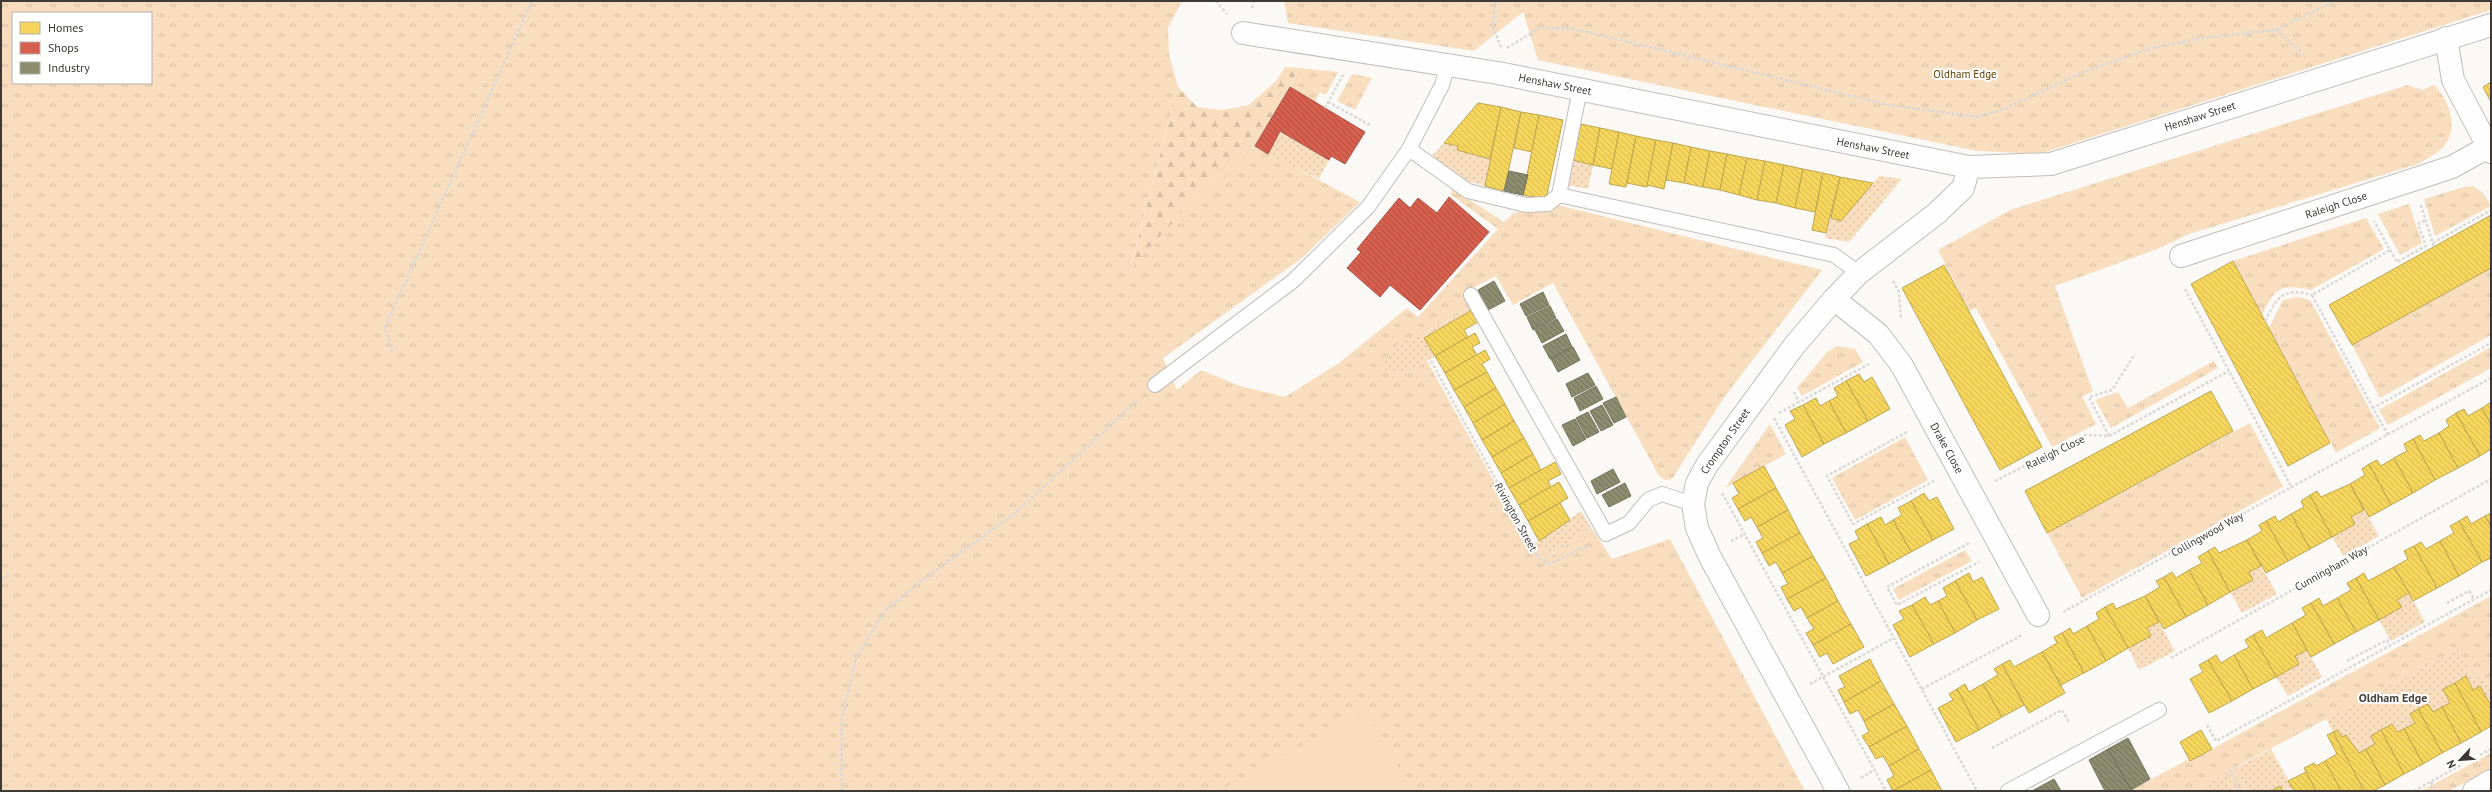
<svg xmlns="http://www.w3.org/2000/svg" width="2492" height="792" font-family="'PT Sans',sans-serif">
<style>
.grass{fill:url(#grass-tufts);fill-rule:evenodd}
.forest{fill:url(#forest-firs)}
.garden{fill:url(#garden-dots)}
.pitch{fill:#f8debe}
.homes{fill:url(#homes-back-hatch);stroke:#bea651}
.shops{fill:url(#shops-back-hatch);stroke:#a85446}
.industry{fill:url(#industry-back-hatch);stroke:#74735d}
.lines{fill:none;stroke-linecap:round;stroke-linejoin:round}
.service-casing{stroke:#c0bebb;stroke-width:16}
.minor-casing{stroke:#c0bebb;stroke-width:24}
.path{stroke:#dad9d8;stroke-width:2.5;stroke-dasharray:3 2;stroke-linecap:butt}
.service{stroke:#fefefe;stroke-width:14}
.minor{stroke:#fefefe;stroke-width:22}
.labels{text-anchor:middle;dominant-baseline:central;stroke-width:4;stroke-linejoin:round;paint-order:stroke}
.park-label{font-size:11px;fill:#623e00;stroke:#fff}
.street-label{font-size:11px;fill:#3c3936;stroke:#fff}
.neighbourhood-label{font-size:12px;font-weight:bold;fill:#48433d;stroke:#fff}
</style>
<defs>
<pattern id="grass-tufts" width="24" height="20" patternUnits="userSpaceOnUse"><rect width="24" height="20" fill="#f8debe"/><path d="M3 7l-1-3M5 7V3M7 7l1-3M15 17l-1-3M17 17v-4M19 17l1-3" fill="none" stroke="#d6bfa4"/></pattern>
<pattern id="forest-firs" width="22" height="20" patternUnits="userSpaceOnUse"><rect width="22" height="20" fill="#f8debe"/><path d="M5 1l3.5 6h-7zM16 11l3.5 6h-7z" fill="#d6bfa4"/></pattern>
<pattern id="garden-dots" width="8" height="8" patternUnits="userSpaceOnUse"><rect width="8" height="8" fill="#f8debe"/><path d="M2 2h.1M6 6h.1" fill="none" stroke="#d6bfa4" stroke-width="1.8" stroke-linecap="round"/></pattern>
<pattern id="homes-back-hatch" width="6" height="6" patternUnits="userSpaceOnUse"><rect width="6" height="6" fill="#f6d55c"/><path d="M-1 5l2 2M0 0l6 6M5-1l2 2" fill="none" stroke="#d4b851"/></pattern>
<pattern id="shops-back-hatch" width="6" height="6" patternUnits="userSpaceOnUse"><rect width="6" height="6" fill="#d6604d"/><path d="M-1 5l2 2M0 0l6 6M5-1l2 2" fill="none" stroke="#af5041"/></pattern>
<pattern id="industry-back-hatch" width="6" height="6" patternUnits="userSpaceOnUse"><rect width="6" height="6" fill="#8c8c6e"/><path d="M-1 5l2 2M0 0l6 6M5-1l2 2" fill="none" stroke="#74735b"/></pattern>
</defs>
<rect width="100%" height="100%" fill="#fbf9f6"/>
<g class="grass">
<path d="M 1,1 L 1182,1 L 1168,28 L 1169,55 L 1178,87 L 1130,268 L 1203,190 L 1255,146 L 1360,202 L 1302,258 L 1163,358 L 1177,390 L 1201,370 L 1240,386 L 1285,397 L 1339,363 L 1407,308 L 1418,317 L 1498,229 L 1450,194 L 1453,189 L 1504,222 L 1514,213 L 1557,205 L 1822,270 L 1725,396 L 1672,479 L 1665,480 L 1659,476 L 1553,283 L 1513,305 L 1496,276 L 1463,293 L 1470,307 L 1423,335 L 1421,332 L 1390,350 L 1401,376 L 1427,361 L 1530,546 L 1539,541 L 1549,557 L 1591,527 L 1612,559 L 1670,539 L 1805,791 L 1,791 ZM 13,13 L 151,13 L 151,83 L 13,83 Z"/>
<polygon points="1284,1 2491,1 2491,10 2039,154 1977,151 1538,60 1523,12 1474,51 1288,23"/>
<polygon points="1300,68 1338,72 1326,95 1320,92 1315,102 1290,87"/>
<polygon points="1352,74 1372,78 1355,110 1337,101"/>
<path d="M 2408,85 L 2422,90 L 2434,85 C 2451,102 2461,133 2439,151 C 2432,156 2425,160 2418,164 L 2189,234 L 2155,250 L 2055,286 L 2093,392 L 2082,396 L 2096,424 L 2052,447 L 1976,308 L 1969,311 L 1938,250 L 2010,210 Z"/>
<polygon points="2473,186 2483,193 2491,206 2435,236 2424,199 2464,187"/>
<polygon points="2409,204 2422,243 2400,255 2378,214"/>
<path d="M 2366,218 L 2384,249 L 2311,290 C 2281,283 2274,288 2262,316 L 2233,261 Z"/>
<polygon points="2491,268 2491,335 2380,398 2352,345"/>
<polygon points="2297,297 2310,300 2380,428 2336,453 2269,328 2283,300"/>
<polygon points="1837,346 1855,349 1863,362 1802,396 1797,388 1827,352"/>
<polygon points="2491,347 2491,368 2388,425 2379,410"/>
<polygon points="2214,361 2218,368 2111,428 2095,400 2118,392 2128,408"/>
<polygon points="2250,423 2283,487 2082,598 2047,533"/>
<polygon points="1770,424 1786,454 1725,488"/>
<polygon points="1905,437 1928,480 1855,520 1832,478"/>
<polygon points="1965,550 1972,561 1899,600 1893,589"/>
<polygon points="2491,596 2491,692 2482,675 2474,679 2458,649 2236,767 2248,791 2234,791 2225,774 2194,791 2129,791 2189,759 2212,749"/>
<polygon points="2491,753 2491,769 2449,791 2421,791"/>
</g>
<polygon class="forest" points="1285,67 1300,68 1255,146 1203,190 1130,269 1178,87 1197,107 1222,110 1249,105 1276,81"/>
<g class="garden">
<polygon points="1280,131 1329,160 1319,179 1268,154"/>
<polygon points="1444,143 1458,146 1458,150 1490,159 1485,186 1467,181 1432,156"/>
<polygon points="1573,160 1593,165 1588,189 1568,185"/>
<polygon points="1879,176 1902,179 1849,242 1825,238 1831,218 1841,220"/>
<polygon points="1470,307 1472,310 1425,338 1435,356 1401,376 1397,369 1388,374 1380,362 1392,355 1390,350 1420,332 1423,335"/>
<polygon points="2364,510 2379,536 2343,556 2332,537 2355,524 2351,517"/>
<polygon points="1581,511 1591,527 1548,557 1539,541"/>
<polygon points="2261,566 2277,594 2242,613 2230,592 2253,580 2249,572"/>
<polygon points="2409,593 2425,622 2391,641 2379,620 2401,607 2397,600"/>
<polygon points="2159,622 2175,651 2139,670 2128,648 2147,628"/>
<polygon points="2458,649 2474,679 2482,675 2491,692 2491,706 2480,686 2473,690 2465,677 2443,689 2450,703 2433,712 2428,704 2410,714 2415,723 2397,732 2392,724 2371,736 2375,744 2359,753 2346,735 2342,737 2337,730 2333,732 2326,719"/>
<polygon points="2307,650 2322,677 2288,696 2276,677 2299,664 2295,656"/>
<polygon points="2271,749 2293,789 2248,791 2236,768"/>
<polygon points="2225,774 2234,791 2194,791"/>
</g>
<polygon class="pitch" points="1367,710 1412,791 1220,791"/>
<g class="homes">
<polygon points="2491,82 2491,102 2483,87"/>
<polygon points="1478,103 1501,107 1490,159 1457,150 1458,146 1444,143"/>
<polygon points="1501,107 1521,112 1504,191 1485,186"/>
<polygon points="1521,112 1539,115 1532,152 1514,148"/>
<polygon points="1539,115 1563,120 1546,199 1523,195"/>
<polygon points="1581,124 1600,128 1593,165 1573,160"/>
<polygon points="1600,128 1619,132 1612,169 1593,165"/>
<polygon points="1619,132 1636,136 1626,187 1609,184"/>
<polygon points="1636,136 1656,140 1647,187 1627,183"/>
<polygon points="1656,140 1673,143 1664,189 1647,185"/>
<polygon points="1673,143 1691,147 1684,183 1666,180"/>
<polygon points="1691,147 1710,151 1703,187 1684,183"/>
<polygon points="1710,151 1727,154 1720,190 1703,187"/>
<polygon points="1727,154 1747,158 1739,195 1720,190"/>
<polygon points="1747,158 1765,161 1757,200 1739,195"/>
<polygon points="1765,161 1784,165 1776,203 1757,200"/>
<polygon points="1784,165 1803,169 1795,208 1776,203"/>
<polygon points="1803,169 1823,173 1815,212 1795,208"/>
<polygon points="1823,173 1840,177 1826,233 1812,230"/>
<polygon points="1840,177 1873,183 1841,221 1831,218"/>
<polygon points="2491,215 2491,268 2352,345 2329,305"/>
<polygon points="2233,261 2330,443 2288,466 2191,284"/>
<polygon points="1944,265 2042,447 2000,470 1902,288"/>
<polygon points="1472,310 1478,322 1464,330 1468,337 1435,356 1424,338"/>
<polygon points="1475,333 1480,343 1472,347 1477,355 1445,373 1435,356"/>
<polygon points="1485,350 1490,359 1482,364 1487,372 1454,390 1445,373"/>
<polygon points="1487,372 1496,388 1464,407 1454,390"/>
<polygon points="1859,374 1864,382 1872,377 1890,409 1868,421 1846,381"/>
<polygon points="1846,381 1868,421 1846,433 1829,401 1838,396 1834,388"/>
<polygon points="1496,388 1505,404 1473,423 1464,407"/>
<polygon points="2211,391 2233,431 2047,533 2025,491"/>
<polygon points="1816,398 1820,406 1829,401 1846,433 1824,444 1803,405"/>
<polygon points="2491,402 2491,425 2482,408"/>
<polygon points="1505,404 1514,421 1482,440 1473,423"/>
<polygon points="1803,405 1824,444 1802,457 1785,425 1795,419 1790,411"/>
<polygon points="2482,408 2491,425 2491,449 2480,456 2456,413 2464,409 2468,416"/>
<polygon points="2456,413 2480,456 2458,468 2439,433 2449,426 2446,420"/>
<polygon points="1514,421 1524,438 1492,457 1482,440"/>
<polygon points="2439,433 2458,468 2435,480 2413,439 2420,435 2424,441"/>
<polygon points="1524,438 1533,454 1501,473 1492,457"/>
<polygon points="2413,439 2435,480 2413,493 2394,458 2407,451 2404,444"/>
<polygon points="1533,454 1541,470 1509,488 1501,473"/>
<polygon points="2394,458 2413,493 2391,505 2369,464 2377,460 2381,466"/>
<polygon points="1555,462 1561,474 1548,481 1551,487 1519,505 1509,488"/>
<polygon points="2369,464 2391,505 2369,517 2350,484 2365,475 2362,469"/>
<polygon points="1764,466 1776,488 1738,509 1732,498 1739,494 1733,483"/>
<polygon points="1559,482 1568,498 1528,521 1519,505"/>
<polygon points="2350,484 2364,510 2351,517 2355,524 2332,537 2310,495 2317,491 2321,497"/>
<polygon points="1776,488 1788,510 1757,527 1751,517 1745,521 1738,509"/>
<polygon points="1924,493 1929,501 1937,497 1954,529 1933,540 1911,501"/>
<polygon points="2310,495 2332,537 2310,549 2291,514 2304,507 2301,501"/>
<polygon points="1911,501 1933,540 1911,552 1893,520 1902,515 1898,508"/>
<polygon points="1560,503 1570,520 1539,541 1528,521"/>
<polygon points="1788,510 1800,533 1762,553 1756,542 1763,538 1757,527"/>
<polygon points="2491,513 2491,527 2485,516"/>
<polygon points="2291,514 2310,549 2288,561 2266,521 2275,516 2278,522"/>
<polygon points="2467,516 2471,524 2485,516 2491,527 2491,558 2482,562 2459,521"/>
<polygon points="1881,517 1885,525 1893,520 1911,552 1889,564 1867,524"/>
<polygon points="2266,521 2288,561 2266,573 2247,540 2262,531 2259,525"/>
<polygon points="2459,521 2482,562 2459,576 2440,541 2454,533 2450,526"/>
<polygon points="1867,524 1889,564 1866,576 1849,544 1859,539 1855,531"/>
<polygon points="1800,533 1813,556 1782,573 1776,562 1769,566 1762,553"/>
<polygon points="2247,540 2261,566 2249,572 2253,580 2230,592 2208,551 2215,547 2219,553"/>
<polygon points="2440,541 2459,576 2437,588 2414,546 2421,542 2426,549"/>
<polygon points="2414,546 2437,588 2413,601 2394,567 2408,559 2404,551"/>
<polygon points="2208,551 2230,592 2208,605 2189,570 2202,563 2198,557"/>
<polygon points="1813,556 1826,578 1787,599 1781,587 1788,584 1782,573"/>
<polygon points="2394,567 2409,593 2397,600 2402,607 2379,620 2356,578 2364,573 2368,581"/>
<polygon points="2189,570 2208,605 2186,617 2164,577 2172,572 2176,578"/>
<polygon points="1969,573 1973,582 1982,577 1999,609 1977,620 1955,581"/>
<polygon points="2164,577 2186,617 2164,629 2145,596 2160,587 2156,581"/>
<polygon points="1826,578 1838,601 1807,618 1801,607 1794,611 1787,599"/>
<polygon points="2356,578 2379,620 2356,632 2337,598 2351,590 2347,583"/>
<polygon points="1955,581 1977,620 1955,633 1938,601 1947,596 1943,588"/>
<polygon points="2145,596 2159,622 2147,628 2151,636 2128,648 2105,607 2113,603 2116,609"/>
<polygon points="1925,597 1930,605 1938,601 1955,633 1934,644 1912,605"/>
<polygon points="2319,598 2323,606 2337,598 2356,632 2334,644 2311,603"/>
<polygon points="1838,601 1851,624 1813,645 1806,633 1814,629 1807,618"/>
<polygon points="2311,603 2334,644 2311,657 2292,623 2306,615 2302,608"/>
<polygon points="1912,605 1934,644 1910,657 1893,625 1904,619 1899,611"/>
<polygon points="2105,607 2128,648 2106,661 2087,626 2099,619 2096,613"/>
<polygon points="2292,623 2307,650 2295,656 2299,664 2276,677 2253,635 2262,630 2266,638"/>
<polygon points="1851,624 1864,647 1833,664 1827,653 1820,657 1813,645"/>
<polygon points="2087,626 2106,661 2084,673 2062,633 2070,628 2073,634"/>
<polygon points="2062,633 2084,673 2061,685 2042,652 2057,643 2054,637"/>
<polygon points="2253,635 2276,677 2253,689 2234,655 2249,647 2245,640"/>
<polygon points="2042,652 2065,693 2029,713 2002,664 2010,660 2014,667"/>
<polygon points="2216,655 2221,663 2234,655 2253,689 2232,701 2208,660"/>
<polygon points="1870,659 1881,681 1844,702 1838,690 1845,687 1839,676"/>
<polygon points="2208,660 2232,701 2209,713 2190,679 2203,672 2199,665"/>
<polygon points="2002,664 2024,705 2002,717 1983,684 1998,675 1994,669"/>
<polygon points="2466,676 2473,690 2480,686 2491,706 2491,726 2481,732 2455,683"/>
<polygon points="1881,681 1894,704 1864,721 1858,710 1850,714 1844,702"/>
<polygon points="2455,683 2481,732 2461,743 2442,707 2450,703 2443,689"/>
<polygon points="1965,684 1969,692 1983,684 2002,717 1979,730 1957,689"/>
<polygon points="1957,689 1979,730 1956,742 1938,708 1953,700 1949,694"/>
<polygon points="1894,704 1907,726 1869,747 1862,736 1869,732 1864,721"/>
<polygon points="2428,704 2433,712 2442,707 2461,743 2442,753 2418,709"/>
<polygon points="2418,709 2442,753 2423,764 2404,729 2415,723 2410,714"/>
<polygon points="2392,724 2397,732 2404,729 2423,764 2404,774 2381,730"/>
<polygon points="1907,726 1919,749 1889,766 1883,756 1876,759 1869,747"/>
<polygon points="2201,730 2212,749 2190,761 2180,742"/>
<polygon points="2337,730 2342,737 2346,735 2359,753 2366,749 2385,785 2373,791 2364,791 2333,732"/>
<polygon points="2381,730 2404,774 2385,785 2366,749 2375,744 2371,736"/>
<polygon points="2333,732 2364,791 2341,791 2325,761 2337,754 2327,735"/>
<polygon points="1919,749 1931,770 1893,791 1887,780 1894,776 1889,766"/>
<polygon points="2325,761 2341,791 2316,791 2304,768 2314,763 2316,766"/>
<polygon points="1931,770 1942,791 1893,791"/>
<polygon points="2306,772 2316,791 2294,791 2288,781"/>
<polygon points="2280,786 2283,791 2271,791"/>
</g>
<g class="shops">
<polygon points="1290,87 1365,132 1345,164 1331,156 1329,160 1280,131 1268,154 1255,146"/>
<polygon points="1449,197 1489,232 1420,310 1390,285 1380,297 1347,268 1361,252 1357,249 1399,198 1410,208 1418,198 1437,213"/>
</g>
<g class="industry">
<polygon points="1509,171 1528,175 1523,195 1504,191"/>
<polygon points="1494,281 1505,301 1488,310 1478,290"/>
<polygon points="1543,292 1549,305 1526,316 1520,304"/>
<polygon points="1550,306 1556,318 1533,330 1527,317"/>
<polygon points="1557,319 1564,331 1542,343 1535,330"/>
<polygon points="1566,334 1572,347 1550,359 1543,346"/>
<polygon points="1573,347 1580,360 1558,372 1551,359"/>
<polygon points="1588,373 1595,385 1572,397 1566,384"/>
<polygon points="1596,386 1603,399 1580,411 1574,398"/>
<polygon points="1616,397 1626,417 1614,423 1603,403"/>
<polygon points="1602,405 1613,425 1601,431 1590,411"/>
<polygon points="1588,412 1599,432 1587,438 1576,418"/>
<polygon points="1575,419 1586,439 1573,446 1562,425"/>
<polygon points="1613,469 1620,482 1597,494 1591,481"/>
<polygon points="1625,483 1631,496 1609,507 1602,495"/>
<polygon points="2128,738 2150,779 2131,790 2108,749"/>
<polygon points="2108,749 2131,790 2129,791 2105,791 2089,760"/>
<polygon points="2054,779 2061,791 2032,791"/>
</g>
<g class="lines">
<defs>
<g id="service">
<polyline points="1409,149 1468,191 1526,205 1548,204 1559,195 1834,255 1859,273"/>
<polyline points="1559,195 1580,89"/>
<polyline points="1471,295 1606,534 1629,523 1648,500 1662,494 1693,504"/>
<polyline points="1155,385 1293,281 1368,207 1409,149 1442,85 1448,65"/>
<polyline points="2008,791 2159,710"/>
</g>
<g id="minor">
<polyline points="1243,33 1498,73 1969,167 2051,164 2491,25"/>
<polyline points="2446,38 2453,80 2491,152"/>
<polyline points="2181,256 2452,167 2488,147"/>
<polyline points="1834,299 1878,334 1901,364 2038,615"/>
<polyline points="1838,791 1710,557 1697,528 1693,504 1697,483 1707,465 1794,346 1834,299 1859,273 1937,213 1963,188 1969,167"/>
<polyline points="2474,791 2491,781"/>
</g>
</defs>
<use href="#service" class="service-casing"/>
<use href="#minor" class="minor-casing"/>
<g class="path">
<polyline points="1216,1 1227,14"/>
<polyline points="1495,1 1493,27 1501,47"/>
<polyline points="1252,8 1254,1"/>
<polyline points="2276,30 2304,55"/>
<polyline points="1507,48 1541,27 1579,30 1889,105 1978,117 2004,109 2081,73 2148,49 2201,38 2276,30 2335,1"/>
<polyline points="1328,102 1372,126"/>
<polyline points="1325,108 1343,75"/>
<polyline points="2421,205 2434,247"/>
<polyline points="2433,243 2491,210"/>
<polyline points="2390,250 2397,262 2426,246 2418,224 2426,220"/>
<polyline points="1893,281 1899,292 1901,319"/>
<polyline points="2185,289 2292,488"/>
<path d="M 2265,321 C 2277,297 2283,287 2312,295"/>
<polyline points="392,352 385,327 532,1"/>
<polyline points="1431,361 1538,557 1549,564 1587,546"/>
<polyline points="1794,392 1799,402"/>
<polyline points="2373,408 2312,295 2390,250 2374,221"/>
<polyline points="1779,413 1869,364"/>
<polyline points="1774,418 1977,791"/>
<polyline points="1907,432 1827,476 1853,524 1934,481"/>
<polyline points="2388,435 2373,408 2491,343"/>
<polyline points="2109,436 2089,397 2112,390 2135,354"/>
<polyline points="1995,481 2085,435 2109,436 2229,371"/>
<polyline points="1722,493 1886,791"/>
<polyline points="1731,541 1745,534"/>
<polyline points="1969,543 1887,587 1897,605 1979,562"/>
<polyline points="1,579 10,574"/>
<polyline points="2447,603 2469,591 2474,599"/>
<polyline points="2063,612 2491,378"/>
<polyline points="2171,658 2491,479"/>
<polyline points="2347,661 2387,640 2390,645"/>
<polyline points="1810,684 1894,638"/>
<polyline points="1922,689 2022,635"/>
<polyline points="2207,725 2216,741 2491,590"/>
<polyline points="1992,748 2062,710 2069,722"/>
<polyline points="2480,755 2491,749"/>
<polyline points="2229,769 2241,791"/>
<polyline points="1861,778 1874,770"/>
<polyline points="2431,782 2436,791"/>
<polyline points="841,791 842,717 856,658 883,613 921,581 1014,514 1138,400"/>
<polyline points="2414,791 2461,765"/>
</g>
<use href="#service" class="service"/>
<use href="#minor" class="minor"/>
</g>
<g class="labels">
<g class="park-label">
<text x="1965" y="74">Oldham Edge</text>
</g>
<g class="street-label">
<text transform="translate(1555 84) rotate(11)">Henshaw Street</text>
<text transform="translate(2200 116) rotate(-18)">Henshaw Street</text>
<text transform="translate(1873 148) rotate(11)">Henshaw Street</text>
<text transform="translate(2336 205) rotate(-18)">Raleigh Close</text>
<text transform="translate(1725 441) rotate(-55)">Crompton Street</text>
<text transform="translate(1947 448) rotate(61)">Drake Close</text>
<text transform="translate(2055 452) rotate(-26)">Raleigh Close</text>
<text transform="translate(1516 517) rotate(61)">Rivington Street</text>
<text transform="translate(2207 534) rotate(-29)">Collingwood Way</text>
<text transform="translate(2331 568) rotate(-29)">Cunningham Way</text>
</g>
<g class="neighbourhood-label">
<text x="2393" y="697">Oldham Edge</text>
</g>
</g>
<rect width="2492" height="792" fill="none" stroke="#3c3936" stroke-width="4"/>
<rect x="12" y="12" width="140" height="72" fill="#ffffff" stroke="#b1b0af"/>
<rect x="20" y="22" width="20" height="12" fill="#f6d55c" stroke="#b1b0af"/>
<text x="48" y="32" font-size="12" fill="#3c3936">Homes</text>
<rect x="20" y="42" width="20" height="12" fill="#d6604d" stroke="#b1b0af"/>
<text x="48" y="52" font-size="12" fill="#3c3936">Shops</text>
<rect x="20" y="62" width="20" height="12" fill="#8c8c6e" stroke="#b1b0af"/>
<text x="48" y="72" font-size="12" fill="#3c3936">Industry</text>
<g transform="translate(2460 760) rotate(244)" stroke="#ffffff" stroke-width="3" paint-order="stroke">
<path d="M0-3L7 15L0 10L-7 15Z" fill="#3c3936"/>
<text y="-6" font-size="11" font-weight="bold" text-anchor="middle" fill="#3c3936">N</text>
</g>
</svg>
